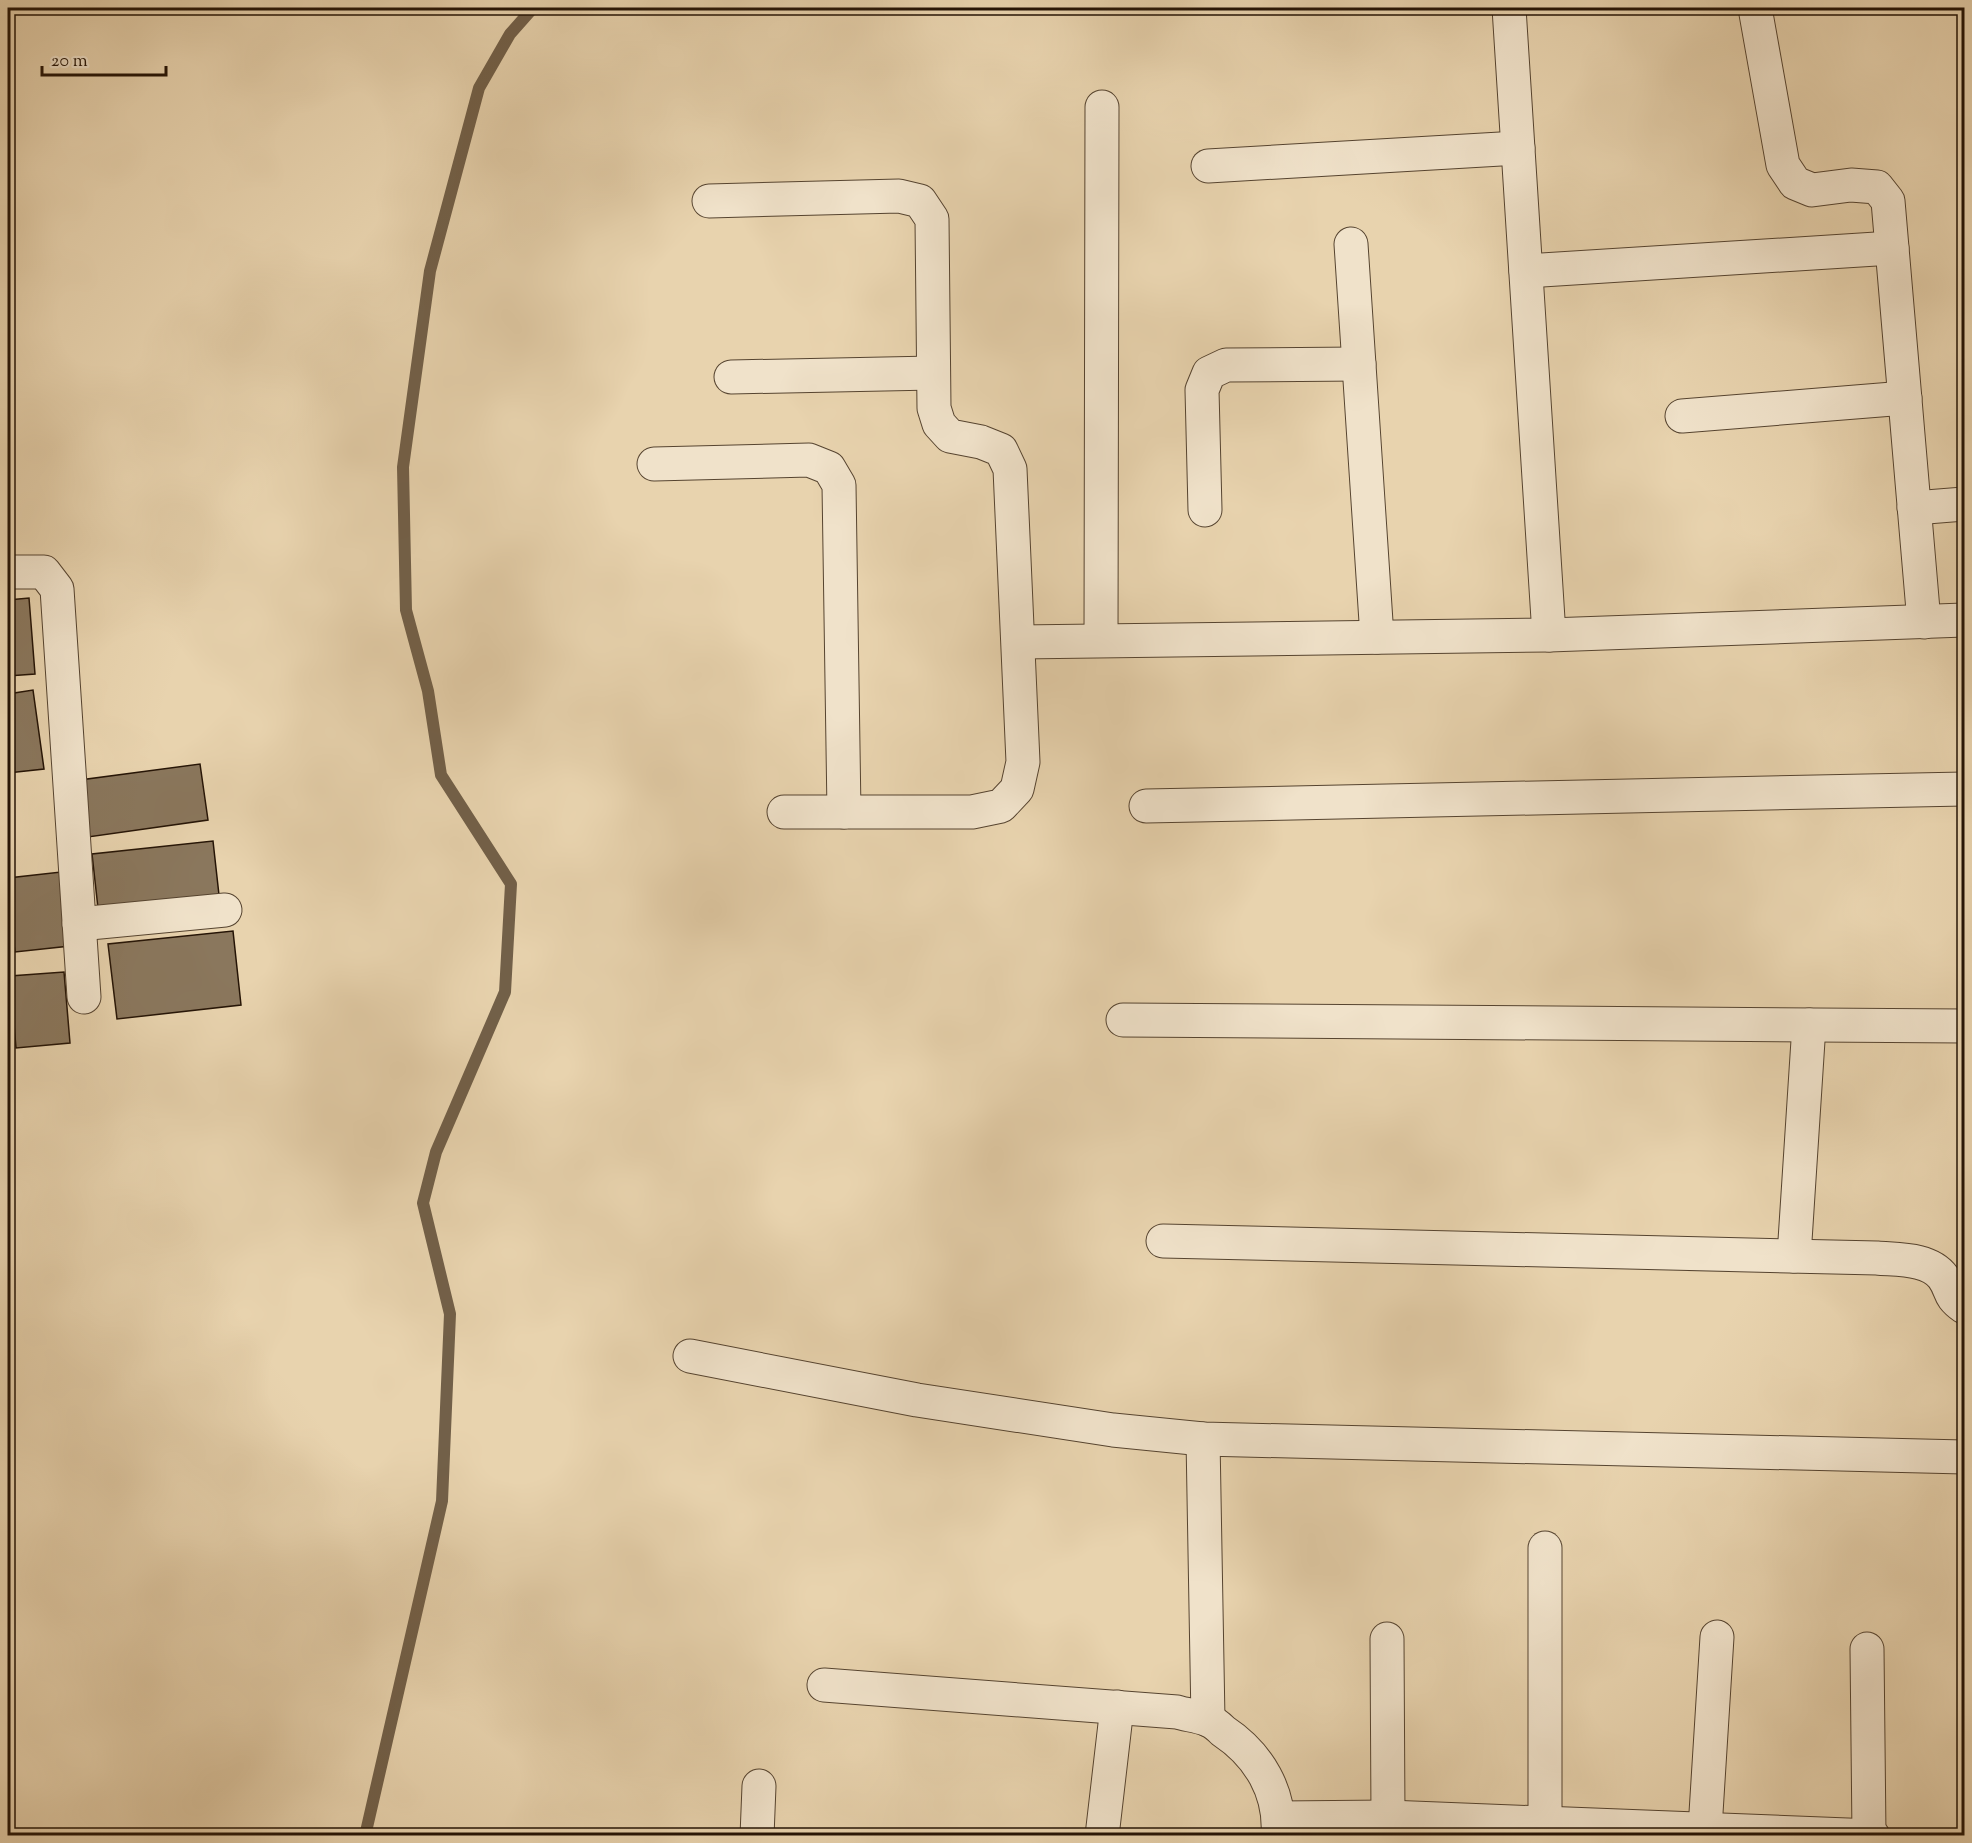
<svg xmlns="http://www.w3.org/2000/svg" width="1972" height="1843" font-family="'Sorts Mill Goudy',serif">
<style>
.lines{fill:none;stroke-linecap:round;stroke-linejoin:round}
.stream{stroke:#726049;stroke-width:12}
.building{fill:#8a775d;stroke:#251406;stroke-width:1.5}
.minor-casing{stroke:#564430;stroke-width:35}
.minor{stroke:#f0e2ca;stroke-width:33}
</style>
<rect width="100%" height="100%" fill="#e8d3ae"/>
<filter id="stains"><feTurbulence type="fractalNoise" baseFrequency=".00333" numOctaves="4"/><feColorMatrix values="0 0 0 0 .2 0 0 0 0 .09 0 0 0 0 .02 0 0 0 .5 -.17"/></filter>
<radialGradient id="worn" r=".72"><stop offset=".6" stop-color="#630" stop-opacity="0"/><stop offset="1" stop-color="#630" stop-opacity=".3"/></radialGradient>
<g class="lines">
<polyline class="stream" points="365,1836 442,1501 450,1314 423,1203 436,1152 505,992 511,884 441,775 428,691 406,610 403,467 430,271 479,88 510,34 533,8"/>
</g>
<g class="building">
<polygon points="29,598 35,674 8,676 8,600"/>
<polygon points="33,690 44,769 8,773 8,694"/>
<polygon points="200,764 208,820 88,837 80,780"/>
<polygon points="213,841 219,895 98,908 92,854"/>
<polygon points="61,872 70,946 15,952 8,897 8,878"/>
<polygon points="233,931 241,1005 117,1019 108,944"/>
<polygon points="64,972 70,1043 16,1048 10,976"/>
</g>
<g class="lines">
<defs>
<g id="minor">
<polyline points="1509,8 1549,635"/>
<polyline points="1755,8 1783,165 1795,183 1812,190 1851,185 1877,187 1888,201 1924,622"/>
<polyline points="1208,166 1518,148"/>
<polyline points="709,201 899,196 920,201 932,219 934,408 939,424 950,436 981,442 1001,450 1010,469 1023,762 1017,789 1001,806 972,812 784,812"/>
<polyline points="1351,244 1377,637"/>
<polyline points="1526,271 1892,248"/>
<polyline points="731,377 933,373"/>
<polyline points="1682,416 1905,398"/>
<polyline points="654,464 809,460 829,468 839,485 844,812"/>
<polyline points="1914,508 1964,504"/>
<polyline points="1205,510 1202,390 1209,373 1226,365 1359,364"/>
<polyline points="8,572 44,572 57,589 84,997"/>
<polyline points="1101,640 1102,107"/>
<polyline points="1019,642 1549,635 1964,620"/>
<polyline points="1146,806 1964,789"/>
<polyline points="79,924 225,910"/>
<polyline points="1123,1020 1964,1026"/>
<path d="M 1163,1241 L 1877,1258 C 1898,1260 1929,1258 1943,1277 C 1953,1291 1947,1295 1964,1307"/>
<polyline points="1794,1256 1809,1025"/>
<polyline points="690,1356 917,1400 1113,1430 1203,1439 1964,1457"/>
<polyline points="1203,1439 1208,1720"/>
<polyline points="1545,1548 1545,1823"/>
<polyline points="1387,1639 1388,1817"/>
<polyline points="1867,1649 1869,1835"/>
<path d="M 824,1685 L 1177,1712 C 1187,1715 1199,1716 1208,1720 C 1213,1722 1219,1727 1223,1731 C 1259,1755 1281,1792 1278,1836"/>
<polyline points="1279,1818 1388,1817 1873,1836"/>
<polyline points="1705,1829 1717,1637"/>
<polyline points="757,1836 759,1786"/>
<polyline points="1102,1836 1117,1707"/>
</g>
</defs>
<use href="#minor" class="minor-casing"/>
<use href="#minor" class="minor"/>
</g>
<rect width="1972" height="1843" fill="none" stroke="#e8d3ae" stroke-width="30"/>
<rect x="9" y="9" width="1954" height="1825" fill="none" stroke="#251406" stroke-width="3"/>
<rect x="15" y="15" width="1942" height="1813" fill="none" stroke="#251406" stroke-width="1.5"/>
<path d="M42 66v9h124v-9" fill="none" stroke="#251406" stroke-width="3"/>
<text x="51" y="66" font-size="18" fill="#251406" stroke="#f0e2ca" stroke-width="4.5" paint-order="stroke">20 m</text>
<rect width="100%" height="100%" filter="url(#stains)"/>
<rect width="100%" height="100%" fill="url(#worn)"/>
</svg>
